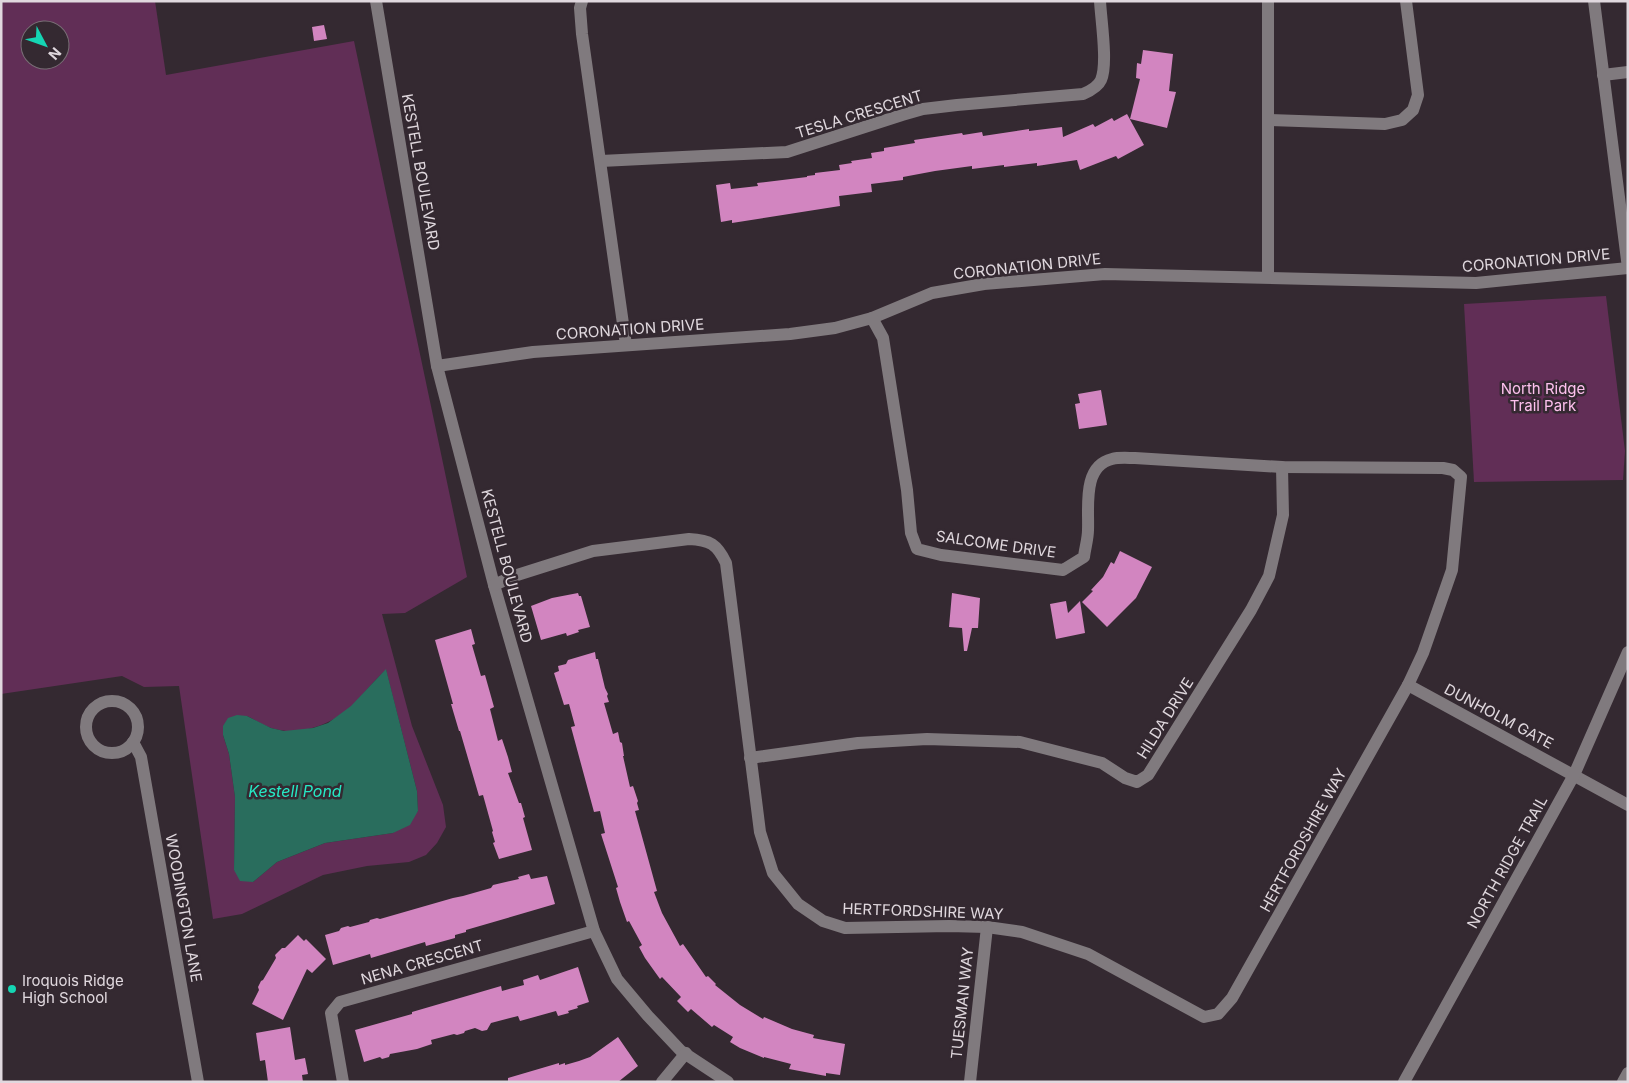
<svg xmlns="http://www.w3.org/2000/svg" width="1629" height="1083" font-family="Inter,sans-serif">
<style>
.green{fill:#612e56;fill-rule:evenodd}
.water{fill:#296d5d}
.building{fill:#d285c0}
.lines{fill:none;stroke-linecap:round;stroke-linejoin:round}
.minor{stroke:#807a7e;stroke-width:12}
.poi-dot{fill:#15d5b3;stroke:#342931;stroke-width:2}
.labels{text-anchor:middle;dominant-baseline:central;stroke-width:5;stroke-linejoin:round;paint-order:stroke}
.street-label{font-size:15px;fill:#e0d8de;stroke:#342931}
.park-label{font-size:15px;fill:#fdc0ed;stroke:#342931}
.poi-label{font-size:15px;fill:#e0d8de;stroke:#342931;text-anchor:start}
.water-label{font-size:16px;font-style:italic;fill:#26e9c5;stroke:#342931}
</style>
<rect width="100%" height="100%" fill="#342931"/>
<g class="green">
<path d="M 1,1 L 155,1 L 166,75 L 354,41 L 467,577 L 405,613 L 382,614 L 412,726 L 443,805 L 446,827 L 437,843 L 426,855 L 409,862 L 367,866 L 323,875 L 242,914 L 213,919 L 179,686 L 144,687 L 122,676 L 1,694 ZM 30,30 L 60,30 L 60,60 L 30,60 ZM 386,670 L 417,791 L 418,811 L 393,833 L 325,843 L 277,862 L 253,882 L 234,870 L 235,797 L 229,754 L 223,735 L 247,716 C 255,720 263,725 271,728 C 299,737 330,725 351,707 C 363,695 373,681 386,670 Z"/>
<polygon points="1606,296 1625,451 1623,480 1474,482 1464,304"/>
</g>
<polygon class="water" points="386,669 417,791 418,811 410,825 393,833 325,843 277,862 253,882 240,881 234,870 235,797 229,754 223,735 223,726 228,718 237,715 247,716 271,728 284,731 313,728 328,723 351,706"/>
<g class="building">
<polygon points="324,25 327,39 314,41 312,27"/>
<polygon points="1143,50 1173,54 1169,91 1176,92 1167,128 1130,119 1140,79 1136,78 1137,63 1141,64"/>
<polygon points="1127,114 1144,145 1118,159 1116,156 1080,170 1077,160 1037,166 1037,163 1004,167 1004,165 972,169 972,166 935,171 903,177 903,180 871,184 872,192 839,196 840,206 732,223 732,220 721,222 716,185 730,183 731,189 758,186 757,183 807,177 807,176 815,175 815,173 840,170 839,165 852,163 851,161 872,158 871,153 884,151 884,148 915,143 914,140 962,133 963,135 982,132 983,136 1029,129 1029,131 1062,127 1063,137 1093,124 1095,127 1112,118 1114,121"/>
<polygon points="1101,390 1107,425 1079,429 1075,404 1080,403 1078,394"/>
<polygon points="1120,551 1152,567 1136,598 1107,627 1082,602 1093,591 1091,590 1103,577 1111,562 1114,564"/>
<polygon points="578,593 579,596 581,596 590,627 578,630 579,632 567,636 566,633 541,640 531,606 552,598"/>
<polygon points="952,593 980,598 978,628 972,628 967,651 964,651 962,628 949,627"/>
<polygon points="1066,601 1068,613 1080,601 1085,633 1056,639 1050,604"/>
<polygon points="471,629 475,644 472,645 481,676 485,675 494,707 490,709 498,741 502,739 508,757 512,772 508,773 519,803 521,803 525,817 523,818 532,850 499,859 493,843 495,842 492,832 493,831 483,795 479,796 460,731 459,731 451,704 453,704 435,640"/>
<polygon points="595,652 596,659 598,659 605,688 608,694 607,696 609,702 604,703 613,734 618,732 620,742 622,743 624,756 623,756 630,787 633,786 638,801 637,803 639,810 635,811 657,891 654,892 662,913 680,946 683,944 706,977 708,976 716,984 715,985 740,1005 763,1019 764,1017 792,1029 814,1035 813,1038 845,1044 840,1075 826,1073 826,1076 789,1069 791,1064 764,1057 764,1058 740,1048 730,1042 733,1037 714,1025 712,1027 691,1009 688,1012 677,1001 681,997 662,977 660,979 645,958 639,947 642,945 629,921 627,922 620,902 616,888 618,887 601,834 605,833 600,811 594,812 571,727 575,726 569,704 564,705 554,673 559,671 558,666 566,664 568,660"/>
<polygon points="529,874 531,879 547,876 555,904 466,930 466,932 455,935 455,938 426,946 425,942 371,958 370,954 333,965 325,935 339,931 341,928 348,926 350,927 369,922 370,920 377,918 380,919 453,898 463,896 491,888 493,885 519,879 518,877"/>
<polygon points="298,935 304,941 306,939 326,959 312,973 307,969 283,1020 252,1004 259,990 258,987 261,981 263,980 276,958 275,955 282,948 285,948"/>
<polygon points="578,967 589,1002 577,1006 578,1008 568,1011 569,1013 558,1016 556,1011 520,1021 518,1016 491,1023 487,1030 482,1031 475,1028 465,1031 464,1033 457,1035 454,1034 431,1040 432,1044 417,1049 390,1054 389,1057 382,1059 380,1057 364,1062 355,1030 412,1014 412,1012 501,986 502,991 524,985 523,980 538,975 540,980"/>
<polygon points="290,1027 295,1060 305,1058 308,1074 302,1075 303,1082 268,1082 265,1060 260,1061 256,1033"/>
<polygon points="618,1037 638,1066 618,1082 508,1082 508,1078 559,1063 559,1065 565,1063 565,1065 579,1061 590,1057"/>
</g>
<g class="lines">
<g class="minor">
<polyline points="376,1 437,366 494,585 594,931 617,979 648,1016 681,1051 728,1082"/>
<polyline points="582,1 580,8 582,34 626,345"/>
<polyline points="1594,1 1628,268"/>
<polyline points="1603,75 1628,72"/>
<polyline points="1268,120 1385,124 1402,120 1413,110 1418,95 1406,1"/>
<path d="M 601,161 L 787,152 L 902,115 L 923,109 L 957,105 L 1083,94 C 1090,91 1098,87 1101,80 C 1108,64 1101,20 1100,1"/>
<polyline points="1268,277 1268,1"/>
<polyline points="437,366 533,352 790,334 835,328 872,318 932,293 984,284 1105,274 1476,283 1628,268"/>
<path d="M 494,585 L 514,576 L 593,551 L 689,539 C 710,540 717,544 726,563 L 760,832 L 773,873 L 798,904 L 823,921 L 845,928 L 949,926 L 987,927 L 1022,932 L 1088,954 L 1204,1017 L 1218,1014 L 1232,998 L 1408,685 L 1423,653 L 1452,570 L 1461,477 L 1453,470 L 1443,468 L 1282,467 L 1135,458 C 1128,458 1119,457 1112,459 C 1082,466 1089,508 1088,530 C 1088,539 1085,548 1084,557 L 1063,570 L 941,555 L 917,549 L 911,533 L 907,490 L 883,338 L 872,318"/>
<polyline points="1408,685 1628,805"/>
<circle cx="112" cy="727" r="26"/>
<polyline points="133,742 141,757 198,1082"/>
<polyline points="750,758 858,743 927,739 1020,742 1102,763 1125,778 1137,782 1148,775 1251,610 1269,576 1283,515 1282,467"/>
<polyline points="343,1082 331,1013 340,1002 594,931"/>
<polyline points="662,1082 686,1053"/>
<polyline points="970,1082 987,927"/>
<polyline points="1404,1082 1574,775 1628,652"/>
<polyline points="1623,1082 1628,1073"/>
</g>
</g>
<circle class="poi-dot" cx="12" cy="989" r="5"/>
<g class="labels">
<g class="street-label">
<text transform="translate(859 114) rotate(-17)">TESLA CRESCENT</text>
<text transform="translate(421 172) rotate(80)">KESTELL BOULEVARD</text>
<text transform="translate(1536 260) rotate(-5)">CORONATION DRIVE</text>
<text transform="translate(1027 266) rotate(-6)">CORONATION DRIVE</text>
<text transform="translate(630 329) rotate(-4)">CORONATION DRIVE</text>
<text transform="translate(996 544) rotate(8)">SALCOME DRIVE</text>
<text transform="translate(507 566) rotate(75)">KESTELL BOULEVARD</text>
<text transform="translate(1499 716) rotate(28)">DUNHOLM GATE</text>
<text transform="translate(1165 718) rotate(-58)">HILDA DRIVE</text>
<text transform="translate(1303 840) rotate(-61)">HERTFORDSHIRE WAY</text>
<text transform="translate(1507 862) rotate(-61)">NORTH RIDGE TRAIL</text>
<text transform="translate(184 908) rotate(80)">WOODINGTON LANE</text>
<text transform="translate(923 911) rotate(2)">HERTFORDSHIRE WAY</text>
<text transform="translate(422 962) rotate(-16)">NENA CRESCENT</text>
<text transform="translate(962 1003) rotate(-84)">TUESMAN WAY</text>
</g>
<g class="park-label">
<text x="1543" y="388">North Ridge<tspan x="1543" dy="17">Trail Park</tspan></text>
</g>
<g class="poi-label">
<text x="22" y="980">Iroquois Ridge<tspan x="22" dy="17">High School</tspan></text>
</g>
<g class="water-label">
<text x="295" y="791">Kestell Pond</text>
</g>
</g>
<rect width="1629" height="1083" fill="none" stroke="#e0d8de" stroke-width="5"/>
<g transform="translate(45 45) rotate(131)"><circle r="24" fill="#342931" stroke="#796f76"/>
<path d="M0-4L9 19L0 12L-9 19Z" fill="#15d5b3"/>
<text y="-8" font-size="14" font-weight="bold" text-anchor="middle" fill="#e0d8de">N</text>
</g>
</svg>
